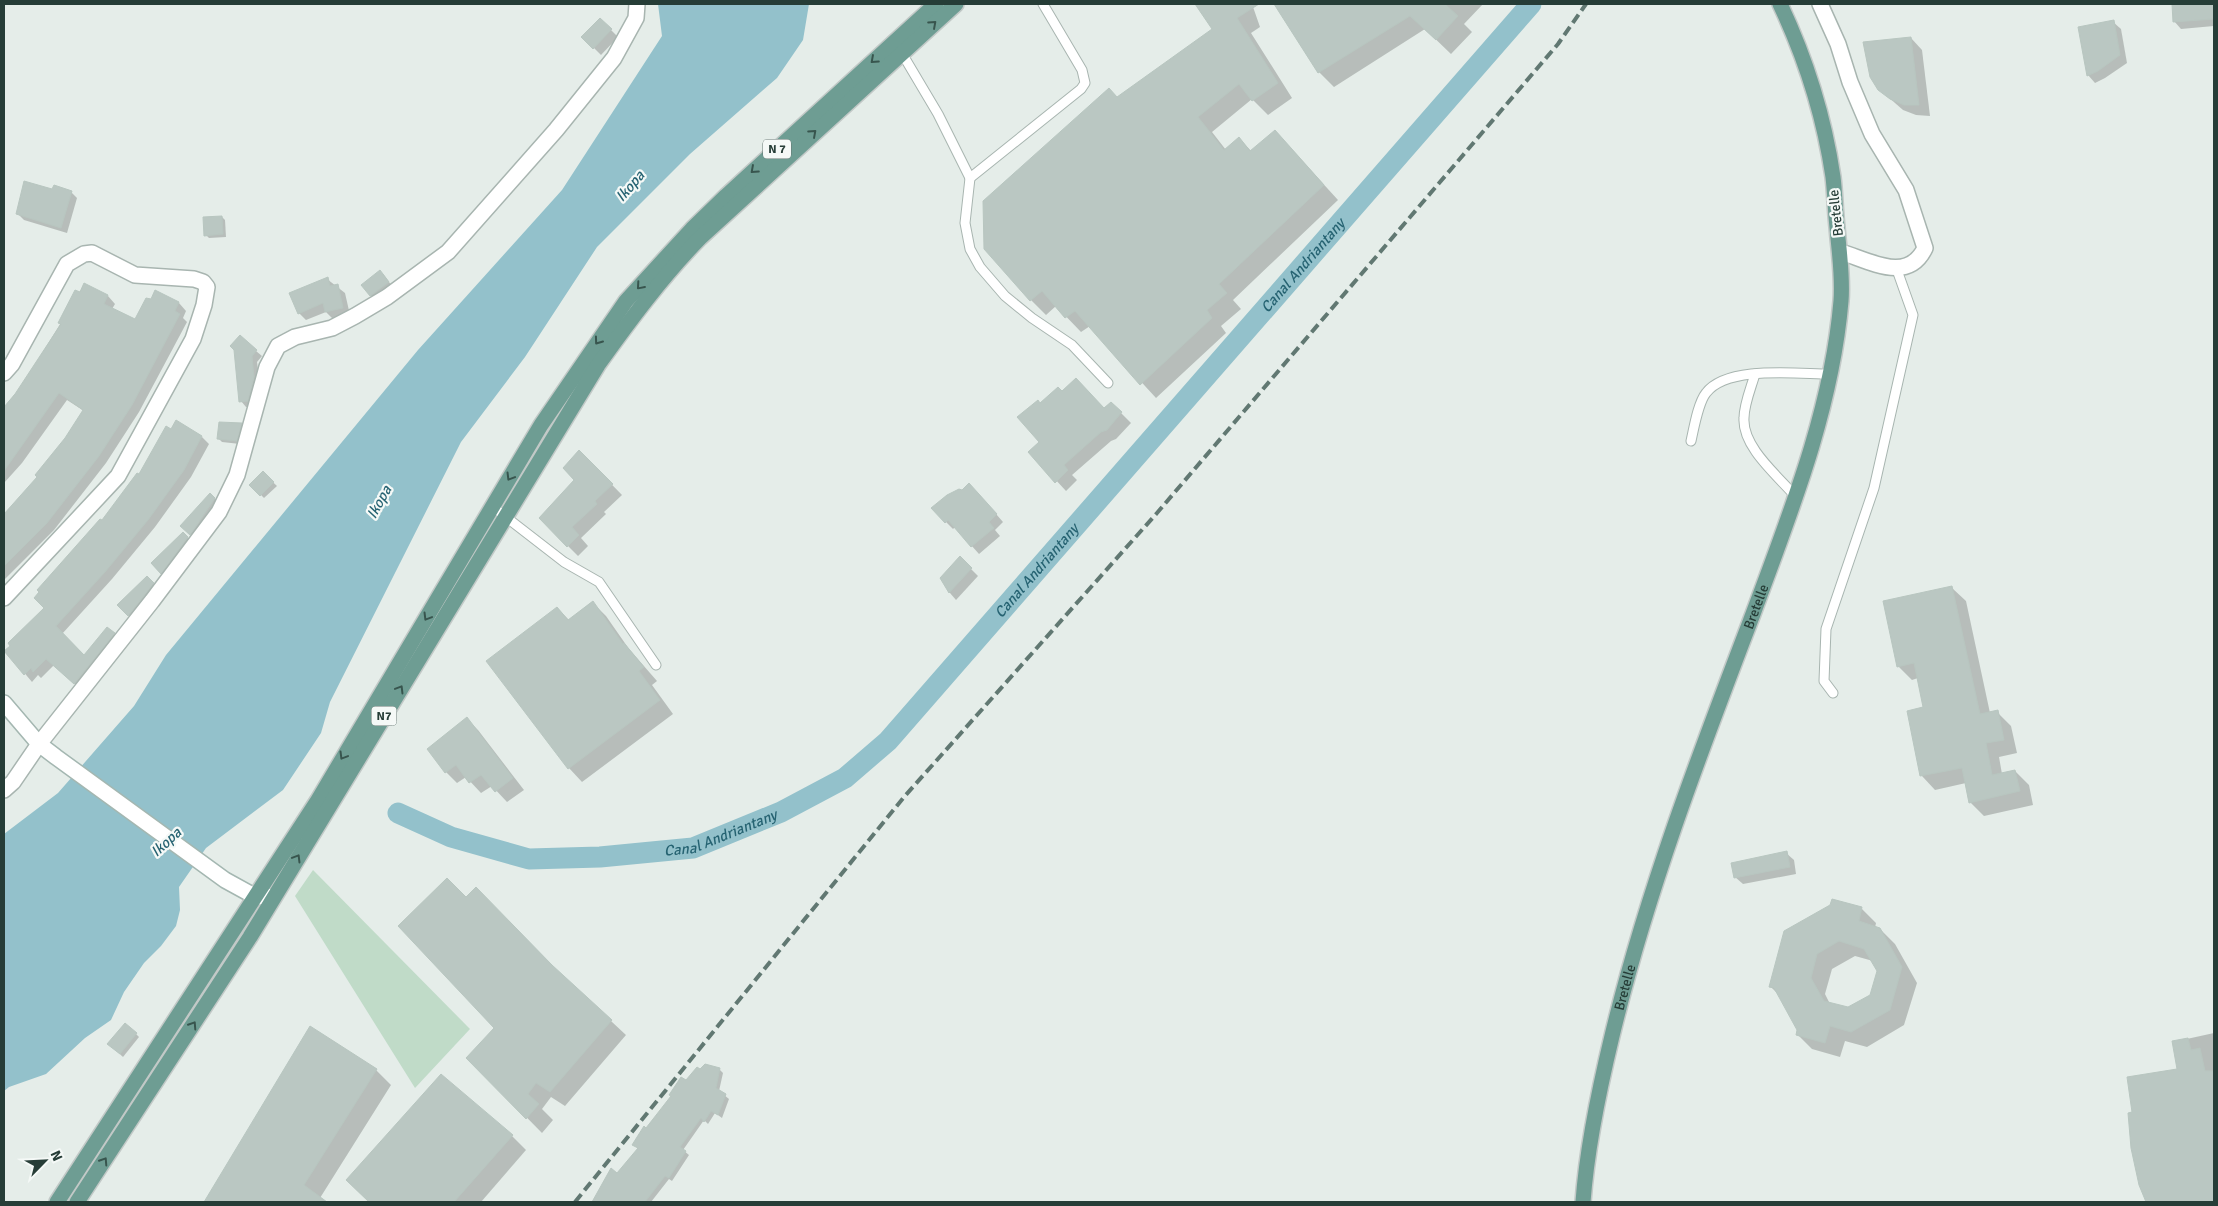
<svg xmlns="http://www.w3.org/2000/svg" width="2218" height="1206" font-family="Signika,sans-serif">
<style>
.green{fill:#c0dbc8}
.water{fill:#93c1cb}
.shadow{fill:#0003;fill-rule:evenodd}
.lines{fill:none;stroke-linecap:round;stroke-linejoin:round}
.canal{stroke:#93c1cb;stroke-width:21}
.building{fill:#bac7c2;stroke:#b8c6c0;fill-rule:evenodd}
.lane-casing{stroke:#a8b5b0;stroke-width:11}
.street-casing{stroke:#a8b5b0;stroke-width:18}
.secondary-casing{stroke:#a4b7b1;stroke-width:18}
.primary-casing{stroke:#c2c9c7;stroke-width:18}
.lane{stroke:#fff;stroke-width:9}
.street{stroke:#fff;stroke-width:15}
.secondary{stroke:#fff;stroke-width:15}
.primary{stroke:#6e9d93;stroke-width:15}
.rail{stroke:#617872;stroke-width:4;stroke-dasharray:10 5;stroke-linecap:butt}
.oneway{stroke:#38554e}
.labels{text-anchor:middle;dominant-baseline:central;stroke-width:4.5;stroke-linejoin:round;paint-order:stroke}
.shield{fill:#f5f9f7;stroke:#647571;stroke-width:1}
.shield-label{font-size:12px;font-weight:bold;fill:#263d37}
.street-label{font-size:14px;fill:#263d37;stroke:#f5f9f7}
.water-label{font-size:15px;font-style:italic;fill:#266372;stroke:#f5f9f7}
</style>
<rect width="100%" height="100%" fill="#e5ede9"/>
<polygon class="green" points="313,870 470,1029 415,1088 295,896"/>
<polygon class="water" points="658,4 809,4 803,40 777,78 690,154 597,247 525,357 461,442 330,702 321,733 283,790 206,848 179,887 180,910 176,926 161,946 144,963 124,992 111,1020 85,1038 46,1074 9,1087 4,1091 4,834 58,793 134,706 166,655 418,350 562,190 662,36"/>
<g class="shadow">
<polygon points="1197,4 1252,4 1260,27 1251,33 1292,98 1268,115 1252,99 1212,132 1226,150 1239,138 1252,152 1275,131 1338,200 1233,300 1241,309 1221,326 1226,333 1156,398 1090,326 1081,332 1056,306 1046,315 1031,300 1117,98 1214,30"/>
<polygon points="1275,4 1483,4 1464,24 1472,32 1451,54 1425,29 1334,87 1319,72"/>
<polygon points="2214,4 2214,26 2181,29 2174,21 2173,5"/>
<polygon points="600,19 618,37 601,55 583,37"/>
<polygon points="2113,22 2121,29 2127,63 2105,78 2095,83 2088,75"/>
<polygon points="1911,38 1922,50 1930,116 1916,115 1903,110 1879,89"/>
<polygon points="53,191 71,192 77,198 67,233 24,220 18,214"/>
<polygon points="222,217 225,220 226,237 209,238 206,235"/>
<polygon points="383,274 392,286 374,299 362,285"/>
<polygon points="327,279 345,293 350,315 333,319 326,312 306,320 299,313"/>
<polygon points="84,285 108,296 115,304 112,309 136,321 152,301 155,292 179,303 186,311 183,318 187,322 139,412 106,463 54,530 4,580 4,517 39,477 84,411 67,400 22,463 4,483 4,410 14,395 16,396"/>
<polygon points="235,350 256,351 262,356 257,362 260,384 253,406 246,407 241,401"/>
<polygon points="1062,392 1104,409 1111,403 1131,423 1116,439 1111,441 1072,475 1077,480 1066,491 1030,452 1041,442 1040,404"/>
<polygon points="241,424 244,428 240,444 222,442 219,439"/>
<polygon points="202,437 209,444 191,477 155,527 112,579 62,634 85,657 114,634 121,641 82,691 54,665 41,678 38,675 32,682 6,651 46,608 102,522 139,476"/>
<polygon points="579,451 622,495 604,512 606,514 581,538 588,546 578,556 540,518 575,480"/>
<polygon points="263,473 277,486 264,498 251,485"/>
<polygon points="977,492 1003,522 995,530 1000,536 979,554 955,527 953,529 933,509"/>
<polygon points="210,494 222,506 198,541 189,533"/>
<polygon points="183,534 195,545 169,580 152,564"/>
<polygon points="960,558 978,576 956,600 950,593 942,578"/>
<polygon points="147,578 160,591 136,622 119,605"/>
<polygon points="1952,588 1966,601 1990,713 1997,712 2011,726 2017,753 1999,757 2002,774 2015,771 2029,785 2033,805 1984,816 1970,802 1966,783 1935,790 1922,776 1908,712 1925,708 1918,678 1912,680 1898,666"/>
<polygon points="592,602 606,616 629,649 657,681 652,685 673,714 582,782 569,768 557,608 569,620"/>
<polygon points="467,719 478,730 524,790 507,802 492,786 481,793 466,777 457,783 446,772"/>
<polygon points="1786,853 1794,860 1796,874 1743,884 1735,877"/>
<polygon points="466,899 554,968 626,1035 565,1106 551,1097 542,1109 553,1120 542,1133 468,1058 495,1028"/>
<path d="M 1862,909 L 1876,923 L 1875,928 L 1880,929 L 1895,944 L 1917,983 L 1904,1025 L 1867,1047 L 1845,1041 L 1840,1057 L 1812,1049 L 1797,1034 L 1799,1029 L 1780,996 L 1770,986 ZM 1855,956 L 1873,961 L 1878,971 L 1871,996 L 1848,1009 L 1830,1004 L 1825,994 L 1832,969 Z"/>
<polygon points="310,1028 376,1070 391,1085 320,1198 325,1202 205,1202"/>
<polygon points="2214,1033 2214,1196 2200,1199 2212,1202 2147,1202 2144,1193 2133,1113 2178,1070 2173,1042"/>
<polygon points="136,1034 139,1037 123,1057 112,1047"/>
<polygon points="719,1069 723,1073 719,1091 729,1099 722,1118 715,1113 708,1124 704,1120 683,1150 689,1155 672,1181 669,1179 651,1202 593,1202 612,1170 617,1175 639,1149 634,1145 686,1082 700,1070"/>
<polygon points="512,1136 526,1150 481,1202 370,1202 347,1180"/>
</g>
<g class="lines">
<path class="canal" id="s1" d="M 398,813 L 451,837 L 529,859 L 600,857 L 693,848 L 781,812 L 845,778 L 888,741 L 1531,4"/>
</g>
<g class="building">
<polygon points="1195,4 1259,4 1237,18 1278,83 1252,101 1239,84 1198,117 1224,150 1239,137 1250,151 1275,130 1324,185 1219,284 1227,293 1207,310 1212,318 1140,385 1075,311 1065,318 1042,291 1030,301 984,249 983,201 1109,88 1117,97 1212,29"/>
<polygon points="1274,4 1445,4 1458,16 1436,40 1410,16 1318,73"/>
<polygon points="2172,4 2214,4 2214,19 2173,22"/>
<polygon points="600,18 612,29 593,49 581,37"/>
<polygon points="2114,20 2120,55 2098,71 2087,76 2078,27"/>
<polygon points="1911,37 1919,105 1904,105 1890,99 1878,90 1870,77 1863,42"/>
<polygon points="24,181 52,189 54,185 72,191 61,228 16,214"/>
<polygon points="222,216 223,234 204,236 203,217"/>
<polygon points="380,270 389,282 370,296 361,285"/>
<polygon points="328,277 330,286 338,284 343,308 325,312 323,303 298,314 289,293"/>
<polygon points="84,283 108,295 104,304 135,319 146,298 151,299 155,290 179,302 175,311 180,314 132,405 99,456 47,523 4,566 4,514 37,477 35,475 65,438 83,410 59,393 4,471 4,407 15,394 61,324 58,323 75,290 80,292"/>
<polygon points="240,335 257,350 252,356 254,377 248,401 239,402 234,350 230,346"/>
<polygon points="1076,378 1104,408 1111,402 1122,412 1107,430 1101,432 1064,465 1068,470 1055,483 1028,452 1039,442 1017,417 1038,400 1040,403 1058,387 1062,391"/>
<polygon points="176,420 202,436 184,470 148,520 105,572 56,626 84,655 107,627 115,633 74,684 46,659 33,672 31,668 24,675 4,651 10,646 8,643 44,608 34,598 39,592 37,590 100,519 102,520 137,473 139,474 166,426 171,429"/>
<polygon points="219,422 242,423 237,441 217,439"/>
<polygon points="579,450 613,484 595,501 597,504 572,527 579,535 567,547 539,518 574,480 563,468"/>
<polygon points="263,471 274,482 260,496 249,485"/>
<polygon points="969,483 997,514 989,522 994,528 971,547 948,520 945,523 931,508 947,495 959,489 962,490"/>
<polygon points="210,493 215,498 190,535 180,526"/>
<polygon points="183,532 188,537 161,574 151,563"/>
<polygon points="960,556 972,568 949,593 940,578"/>
<polygon points="147,576 154,583 128,616 117,605"/>
<polygon points="1952,586 1980,714 1998,710 2004,740 1986,743 1992,775 2015,770 2020,791 1969,803 1962,768 1920,776 1907,711 1923,707 1914,663 1897,667 1883,601"/>
<polygon points="593,601 623,644 624,643 644,667 639,671 660,700 568,769 486,661 557,607 568,620"/>
<polygon points="467,717 513,778 495,792 481,775 469,783 456,765 445,773 427,749"/>
<polygon points="1787,851 1790,867 1734,878 1731,863"/>
<polygon points="447,878 466,897 476,887 552,965 612,1020 550,1092 536,1083 528,1094 539,1104 526,1119 466,1058 494,1028 398,926"/>
<path d="M 1832,899 L 1862,907 L 1859,921 L 1880,928 L 1902,967 L 1890,1010 L 1851,1032 L 1830,1026 L 1825,1043 L 1796,1035 L 1797,1030 L 1774,988 L 1769,987 L 1784,931 L 1830,905 ZM 1839,941 L 1864,949 L 1877,971 L 1870,995 L 1848,1007 L 1824,1001 L 1811,978 L 1817,954 Z"/>
<polygon points="125,1023 137,1033 120,1054 107,1044"/>
<polygon points="310,1026 377,1069 304,1185 327,1202 204,1202"/>
<polygon points="2188,1038 2191,1050 2200,1048 2205,1071 2214,1071 2214,1202 2146,1202 2139,1185 2131,1148 2128,1113 2132,1112 2127,1077 2177,1069 2172,1041"/>
<polygon points="705,1064 720,1068 716,1088 726,1094 718,1115 711,1111 704,1122 701,1118 680,1147 686,1151 669,1178 665,1176 645,1202 592,1202 611,1168 617,1173 638,1148 632,1145 644,1126 646,1128 671,1096 669,1095 681,1077 686,1080 697,1067 700,1069"/>
<polygon points="441,1074 513,1135 454,1202 369,1202 346,1180"/>
</g>
<g class="lines">
<defs>
<g id="lane">
<polyline points="900,50 938,114 970,178 1081,89 1085,83 1082,70 1043,4"/>
<polyline points="970,178 965,223 970,249 980,267 1005,296 1032,318 1072,345 1108,383"/>
<path d="M 1755,374 C 1751,388 1744,404 1744,418 C 1742,447 1778,476 1796,497"/>
<path d="M 1691,441 C 1694,428 1698,403 1706,393 C 1727,365 1798,374 1830,374"/>
<polyline points="493,507 564,562 599,582 656,665"/>
<polyline points="1833,693 1824,681 1826,629 1874,488 1913,315 1897,270"/>
</g>
<g id="street">
<path d="M 1820,4 L 1838,44 L 1850,82 L 1872,134 L 1906,190 L 1925,248 C 1908,284 1870,261 1841,252"/>
<polyline points="4,373 12,364 67,264 84,254 92,253 135,275 194,279 203,282 207,287 204,305 193,339 118,476 4,598"/>
<polyline points="4,790 13,782 39,744 152,601 219,512 237,475 267,367 278,346 295,337 332,328 355,316 387,297 448,252 556,130 614,58 636,18 637,4"/>
</g>
<polyline id="secondary" points="4,703 39,744 56,757 225,880 256,897 267,896"/>
<g id="primary">
<polyline points="57,1202 318,800 541,425 626,301 692,229 726,196 936,4"/>
<path d="M 77,1202 L 250,937 L 598,365 C 630,320 662,277 700,238 L 956,4"/>
<path id="s2" d="M 1583,1202 C 1587,1146 1599,1090 1612,1036 C 1647,891 1700,753 1753,614 C 1790,514 1832,409 1841,301 C 1843,276 1839,252 1837,227 C 1835,210 1835,193 1833,177 C 1824,116 1806,59 1780,4"/>
</g>
</defs>
<use href="#lane" class="lane-casing"/>
<use href="#street" class="street-casing"/>
<use href="#secondary" class="secondary-casing"/>
<use href="#primary" class="primary-casing"/>
<use href="#lane" class="lane"/>
<use href="#street" class="street"/>
<use href="#secondary" class="secondary"/>
<use href="#primary" class="primary"/>
<polyline class="rail" points="575,1202 904,797 1157,513 1558,44 1586,4"/>
</g>
<defs><path id="oneway-chevron" d="M-2-3.5L2.5 0L-2 3.5" fill="none" stroke-width="1.6" stroke-linecap="round" stroke-linejoin="round" transform="scale(1.25)"/></defs>
<g class="oneway">
<use href="#oneway-chevron" transform="translate(933 24) rotate(-42)"/>
<use href="#oneway-chevron" transform="translate(874 60) rotate(138)"/>
<use href="#oneway-chevron" transform="translate(813 133) rotate(-42)"/>
<use href="#oneway-chevron" transform="translate(754 170) rotate(138)"/>
<use href="#oneway-chevron" transform="translate(640 286) rotate(131)"/>
<use href="#oneway-chevron" transform="translate(598 341) rotate(126)"/>
<use href="#oneway-chevron" transform="translate(510 477) rotate(121)"/>
<use href="#oneway-chevron" transform="translate(427 617) rotate(121)"/>
<use href="#oneway-chevron" transform="translate(400 689) rotate(-59)"/>
<use href="#oneway-chevron" transform="translate(343 756) rotate(121)"/>
<use href="#oneway-chevron" transform="translate(297 858) rotate(-59)"/>
<use href="#oneway-chevron" transform="translate(193 1025) rotate(-57)"/>
<use href="#oneway-chevron" transform="translate(104 1161) rotate(-57)"/>
</g>
<g class="labels">
<g class="shield">
<rect x="763" y="139.5" width="28" height="19" rx="4"/>
<rect x="371.5" y="706.5" width="25" height="19" rx="4"/>
</g>
<g class="shield-label">
<text x="777" y="149">N 7</text>
<text x="384" y="716">N7</text>
</g>
<g class="street-label">
<text transform="translate(1836 213) rotate(-96)">Bretelle</text>
<text stroke="none"><textPath href="#s2" startOffset="622">Bretelle</textPath></text>
<text stroke="none"><textPath href="#s2" startOffset="219">Bretelle</textPath></text>
</g>
<g class="water-label">
<text transform="translate(630 186) rotate(-49)">Ikopa</text>
<text stroke="none"><textPath href="#s1" startOffset="1159">Canal Andriantany</textPath></text>
<text transform="translate(379 502) rotate(-61)">Ikopa</text>
<text stroke="none"><textPath href="#s1" startOffset="754">Canal Andriantany</textPath></text>
<text stroke="none"><textPath href="#s1" startOffset="334">Canal Andriantany</textPath></text>
<text transform="translate(166 842) rotate(-43)">Ikopa</text>
</g>
</g>
<rect width="2218" height="1206" fill="none" stroke="#263d37" stroke-width="10"/>
<g transform="translate(45 1161) rotate(66)" stroke="#f5f9f7" stroke-width="4" paint-order="stroke">
<path d="M0-4L9 19L0 12L-9 19Z" fill="#263d37"/>
<text y="-8" font-size="14" font-weight="bold" text-anchor="middle" fill="#263d37">N</text>
</g>
</svg>
